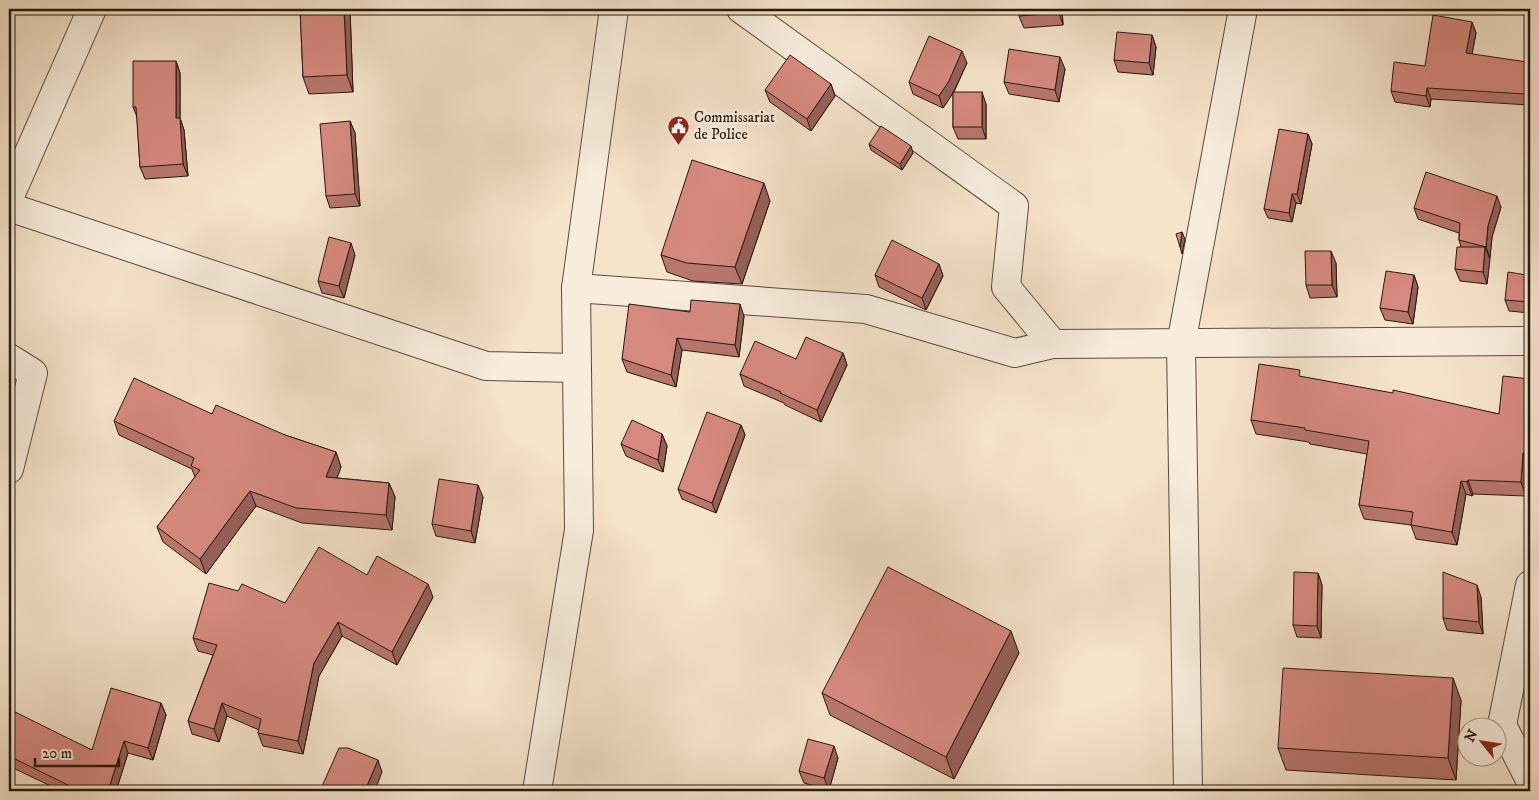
<svg xmlns="http://www.w3.org/2000/svg" width="1539" height="800" font-family="'IM FELL DW Pica',serif">
<style>
.lines{fill:none;stroke-linecap:round;stroke-linejoin:round}
.minor-casing{stroke:#5a4c3e;stroke-width:30}
.minor{stroke:#f8eddd;stroke-width:28}
.wall{fill:#b8766d;stroke:#26190f}
.shaded-wall{fill:#966059;stroke:#26190f}
.building{fill:#d6897f;stroke:#26190f}
.labels{text-anchor:middle;dominant-baseline:central;stroke-width:5;stroke-linejoin:round;paint-order:stroke}
.poi-label{font-size:15px;fill:#26190f;stroke:#f8eddd;text-anchor:start}
</style>
<rect width="100%" height="100%" fill="#f5e3ca"/>
<filter id="stains"><feTurbulence type="fractalNoise" baseFrequency=".004" numOctaves="4"/><feColorMatrix values="0 0 0 0 .2 0 0 0 0 .09 0 0 0 0 .02 0 0 0 .5 -.17"/></filter>
<radialGradient id="worn" r=".72"><stop offset=".6" stop-color="#630" stop-opacity="0"/><stop offset="1" stop-color="#630" stop-opacity=".3"/></radialGradient>
<g class="lines">
<defs>
<g id="minor">
<polyline points="741,9 1014,206 1006,287 1053,344"/>
<polyline points="9,198 92,9"/>
<polyline points="9,207 486,366 577,368"/>
<polyline points="576,288 866,309 1015,353 1053,344 1530,341"/>
<polyline points="9,358 33,373 9,469"/>
<polyline points="1530,585 1502,725 1530,780"/>
<polyline points="537,791 579,530 576,288 614,9"/>
<polyline points="1188,791 1181,344 1243,9"/>
</g>
</defs>
<use href="#minor" class="minor-casing"/>
<use href="#minor" class="minor"/>
</g>
<g class="wall">
<polygon points="300,9 350,9 353,92 309,94 303,77"/>
<polygon points="1062,9 1063,25 1024,28 1019,16"/>
<polygon points="1472,22 1476,33 1472,54 1530,71 1529,105 1431,99 1430,107 1395,102 1391,91 1425,66"/>
<polygon points="1152,35 1156,47 1153,75 1118,72 1114,60"/>
<polygon points="176,61 180,73 180,118 184,130 188,176 145,179 140,167 137,117 133,107"/>
<polygon points="967,63 954,92 986,104 986,139 958,139 953,127 953,93 943,108 913,94 909,82"/>
<polygon points="1065,69 1059,102 1009,94 1004,82"/>
<polygon points="831,84 835,96 811,131 770,102 765,90"/>
<polygon points="350,121 355,133 360,206 330,208 326,196"/>
<polygon points="1308,134 1312,144 1301,204 1296,203 1292,222 1268,218 1264,209"/>
<polygon points="869,144 913,153 902,170 871,150"/>
<polygon points="770,201 742,284 693,281 667,272 661,255"/>
<polygon points="1501,207 1492,237 1487,284 1460,281 1455,269 1461,247 1459,240 1459,233 1418,219 1414,208"/>
<polygon points="1530,253 1530,313 1509,311 1505,300 1527,275"/>
<polygon points="355,255 344,298 322,293 318,281"/>
<polygon points="1336,263 1337,297 1310,298 1306,285"/>
<polygon points="939,264 943,276 926,310 879,287 875,275"/>
<polygon points="1414,275 1418,287 1413,324 1385,320 1380,308"/>
<polygon points="690,312 744,316 739,357 682,350 676,387 627,372 622,359"/>
<polygon points="843,353 847,365 821,422 785,405 784,403 744,386 740,374 796,359"/>
<polygon points="1302,377 1499,414 1530,379 1530,467 1528,466 1526,496 1473,494 1472,496 1466,494 1457,545 1416,539 1411,525 1364,519 1359,505 1367,454 1310,444 1309,442 1256,434 1251,420"/>
<polygon points="212,414 285,435 336,452 341,467 337,478 389,483 395,497 392,530 302,523 256,506 206,574 163,542 157,527 195,477 192,469 119,435 114,421"/>
<polygon points="741,425 745,435 716,513 682,499 678,489"/>
<polygon points="662,434 667,446 663,472 626,456 621,444"/>
<polygon points="483,497 475,543 436,536 432,524"/>
<polygon points="1318,573 1322,585 1321,638 1297,637 1293,625"/>
<polygon points="367,575 433,597 397,665 342,636 319,676 303,754 263,746 258,733 259,730 227,716 219,742 192,734 188,721 213,655 198,651 193,638 238,591 285,603"/>
<polygon points="1481,597 1483,634 1447,630 1443,618"/>
<polygon points="1019,653 954,779 830,715 822,693"/>
<polygon points="1530,689 1530,724 1526,714"/>
<polygon points="1461,700 1456,780 1286,770 1278,748"/>
<polygon points="161,703 166,715 153,760 128,753 116,791 61,791 9,766 9,714 92,750"/>
<polygon points="838,758 829,790 804,783 799,771"/>
</g>
<g class="shaded-wall">
<polygon points="344,9 350,9 353,92 347,75"/>
<polygon points="1058,9 1062,9 1063,25 1059,13"/>
<polygon points="1472,22 1476,33 1470,64 1466,53"/>
<polygon points="1152,35 1156,47 1153,75 1149,63"/>
<polygon points="962,51 967,63 953,93 943,108 939,96"/>
<polygon points="1060,57 1065,69 1059,102 1055,90"/>
<polygon points="176,61 180,73 180,118 184,130 188,176 183,164 176,118"/>
<polygon points="1527,62 1530,71 1529,105 1525,94"/>
<polygon points="831,84 835,96 811,131 807,119"/>
<polygon points="1427,88 1431,99 1430,107 1426,96"/>
<polygon points="982,92 986,104 986,139 982,127"/>
<polygon points="350,121 355,133 360,206 355,194"/>
<polygon points="1308,134 1312,144 1301,204 1297,194"/>
<polygon points="911,146 913,153 902,170 900,164"/>
<polygon points="764,183 770,201 742,284 735,267"/>
<polygon points="1292,194 1296,203 1292,222 1289,213"/>
<polygon points="1497,196 1501,207 1492,237 1490,258 1486,247 1488,226"/>
<polygon points="1182,232 1185,239 1182,254 1180,247"/>
<polygon points="351,243 355,255 344,298 339,286"/>
<polygon points="1485,247 1490,259 1487,284 1483,272"/>
<polygon points="1331,251 1336,263 1337,297 1332,285"/>
<polygon points="939,264 943,276 926,310 922,298"/>
<polygon points="1414,275 1418,287 1413,324 1408,312"/>
<polygon points="740,304 744,316 739,357 735,345"/>
<polygon points="677,338 682,350 676,387 671,375"/>
<polygon points="843,353 847,365 821,422 817,410"/>
<polygon points="741,425 745,435 716,513 712,503"/>
<polygon points="662,434 667,446 663,472 658,460"/>
<polygon points="336,452 341,467 332,492 326,477"/>
<polygon points="1523,453 1528,466 1526,496 1521,482"/>
<polygon points="1468,480 1473,494 1472,496 1467,482"/>
<polygon points="1461,481 1466,494 1457,545 1452,532"/>
<polygon points="389,483 395,497 392,530 386,515"/>
<polygon points="478,485 483,497 475,543 471,531"/>
<polygon points="250,491 256,506 206,574 200,559"/>
<polygon points="1318,573 1322,585 1321,638 1317,626"/>
<polygon points="428,584 433,597 397,665 392,652"/>
<polygon points="1477,585 1481,597 1483,634 1479,622"/>
<polygon points="338,622 342,636 319,676 303,754 298,741 314,663"/>
<polygon points="1011,631 1019,653 954,779 946,757"/>
<polygon points="1453,678 1461,700 1456,780 1448,758"/>
<polygon points="161,703 166,715 153,760 148,748"/>
<polygon points="222,703 227,716 219,742 214,729"/>
<polygon points="124,741 128,753 116,791 108,791"/>
<polygon points="834,746 838,758 829,790 824,778"/>
<polygon points="378,760 382,772 375,791 365,791"/>
</g>
<g class="building">
<polygon points="300,9 344,9 347,75 303,77"/>
<polygon points="1019,9 1058,9 1059,13 1019,16"/>
<polygon points="1433,15 1472,22 1466,53 1527,62 1525,94 1427,88 1426,96 1391,91 1394,62 1425,66"/>
<polygon points="1117,32 1152,35 1149,63 1114,60"/>
<polygon points="929,36 962,51 949,81 939,96 909,82"/>
<polygon points="1009,49 1060,57 1055,90 1004,82"/>
<polygon points="790,55 831,84 807,119 765,90"/>
<polygon points="133,61 176,61 176,118 180,118 183,164 140,167 136,107 133,107"/>
<rect x="953" y="92" width="29" height="35"/>
<polygon points="350,121 355,194 326,196 320,124"/>
<polygon points="881,126 911,146 900,164 869,144"/>
<polygon points="1279,129 1308,134 1297,194 1292,194 1289,213 1264,209"/>
<polygon points="692,160 764,183 735,267 687,263 661,255"/>
<polygon points="1426,172 1497,196 1488,226 1486,247 1459,240 1460,223 1414,208"/>
<polygon points="1182,232 1180,247 1176,234"/>
<polygon points="329,237 351,243 339,286 318,281"/>
<polygon points="892,240 939,264 922,298 875,275"/>
<polygon points="1457,247 1485,247 1483,272 1455,269"/>
<polygon points="1305,251 1331,251 1332,285 1306,285"/>
<polygon points="1530,253 1530,302 1505,300 1508,272 1527,275"/>
<polygon points="1386,271 1414,275 1408,312 1380,308"/>
<polygon points="691,300 740,304 735,345 677,338 671,375 622,359 629,304 690,312"/>
<polygon points="806,337 843,353 817,410 780,393 781,392 740,374 755,341 796,359"/>
<polygon points="1259,364 1300,370 1299,376 1393,393 1393,390 1499,414 1503,376 1530,379 1530,453 1523,453 1521,482 1468,480 1467,482 1461,481 1452,532 1411,525 1413,512 1359,505 1369,441 1305,430 1305,428 1251,420"/>
<polygon points="134,378 212,414 216,405 285,435 336,452 326,477 389,483 386,515 296,508 250,491 200,559 157,527 200,470 191,466 194,458 114,421"/>
<polygon points="707,412 741,425 712,503 678,489"/>
<polygon points="632,420 662,434 658,460 621,444"/>
<polygon points="439,479 478,485 471,531 432,524"/>
<polygon points="319,547 367,575 377,556 428,584 392,652 338,622 314,663 298,741 258,733 261,719 222,703 214,729 188,721 217,645 193,638 209,583 238,591 242,584 285,603"/>
<polygon points="888,567 1011,631 946,757 822,693"/>
<polygon points="1294,572 1318,573 1317,626 1293,625"/>
<polygon points="1443,572 1477,585 1479,622 1443,618"/>
<polygon points="1283,668 1453,678 1448,758 1278,748"/>
<polygon points="111,688 161,703 148,748 124,741 108,791 70,791 72,787 9,756 9,714 11,710 92,750"/>
<polygon points="1530,689 1530,714 1526,714"/>
<polygon points="808,739 834,746 824,778 799,771"/>
<polygon points="339,748 348,748 378,760 365,791 320,791"/>
</g>
<defs>
<symbol id="civic-pin" viewBox="-11 -11 22 30"><path d="M0 17L-7.5 6A9.5 9.5 0 1 1 7.5 6Z" fill="#8f2418" stroke="#f8eddd"/><path d="M-.6-6.5H3V-4.5H.6V-3L4-1V1h2V6H-6V1h2V-1L-.6-3ZM-1.2 2.5V6h2.4V2.5Z" fill="#fff"/></symbol>
</defs>
<g fill-rule="evenodd">
<use href="#civic-pin" x="666" y="114" width="25" height="34"/>
</g>
<g class="labels">
<g class="poi-label">
<text x="694" y="117">Commissariat<tspan x="694" dy="17">de Police</tspan></text>
</g>
</g>
<rect width="1539" height="800" fill="none" stroke="#f5e3ca" stroke-width="30"/>
<rect x="10" y="10" width="1519" height="780" fill="none" stroke="#26190f" stroke-width="2.5"/>
<rect x="15" y="15" width="1509" height="770" fill="none" stroke="#26190f"/>
<g transform="translate(1482 742) rotate(300)"><circle r="24" fill="#f8eddd" stroke="#a4988b"/>
<path d="M0-4L9 19L0 12L-9 19Z" fill="#8f2418"/>
<text y="-8" font-size="14" font-weight="bold" text-anchor="middle" fill="#26190f">N</text>
</g>
<path d="M35 758v8h84v-8" fill="none" stroke="#26190f" stroke-width="2.5"/>
<text x="42" y="758" font-size="15" fill="#26190f" stroke="#f8eddd" stroke-width="4" paint-order="stroke">20 m</text>
<rect width="100%" height="100%" filter="url(#stains)"/>
<rect width="100%" height="100%" fill="url(#worn)"/>
</svg>
